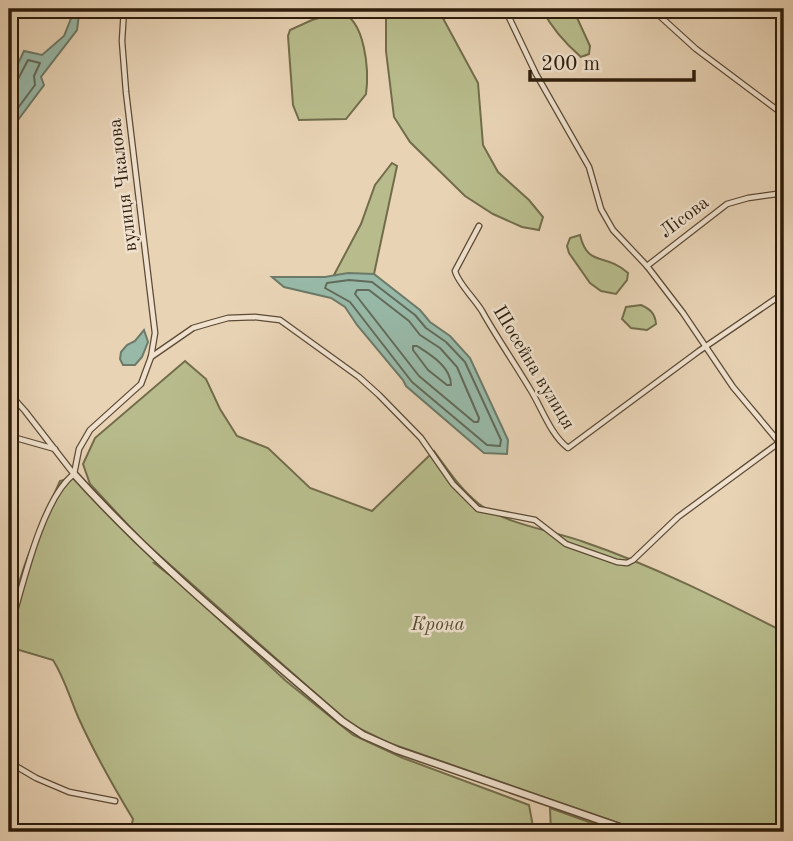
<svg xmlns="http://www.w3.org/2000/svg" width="793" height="841" font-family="'Old Standard TT',serif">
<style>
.green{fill:#b8bc8c;stroke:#726c4b;stroke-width:2}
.water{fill:#98b9a8;stroke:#6d7a69;stroke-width:2}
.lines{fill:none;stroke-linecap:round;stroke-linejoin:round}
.shore{stroke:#626a59;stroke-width:2}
.minor-casing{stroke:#5c4a35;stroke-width:7}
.tertiary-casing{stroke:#5c4a35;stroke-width:9}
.minor{stroke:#f0e2cf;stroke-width:4.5}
.tertiary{stroke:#f0e2cf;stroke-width:6}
.labels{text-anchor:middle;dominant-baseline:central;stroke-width:5;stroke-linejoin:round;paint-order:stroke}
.street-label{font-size:19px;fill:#2d1c0a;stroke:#f0e2cf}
.park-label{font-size:19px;font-style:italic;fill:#574c31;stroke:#f0e2cf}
</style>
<rect width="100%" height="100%" fill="#e8d3b5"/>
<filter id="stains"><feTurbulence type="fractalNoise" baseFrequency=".00286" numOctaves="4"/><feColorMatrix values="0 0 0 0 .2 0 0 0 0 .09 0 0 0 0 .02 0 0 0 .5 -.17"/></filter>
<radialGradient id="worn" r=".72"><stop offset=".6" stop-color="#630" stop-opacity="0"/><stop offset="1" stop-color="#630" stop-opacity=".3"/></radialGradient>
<g class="green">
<polygon points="386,9 438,9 478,83 483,145 498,172 529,200 543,217 539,230 522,227 493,214 465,196 410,142 394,117 386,51"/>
<path d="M 542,9 L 573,9 L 590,46 L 589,54 L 581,57 C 566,44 551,27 542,9 Z"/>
<path d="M 339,12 C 366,18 369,72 366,94 L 346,119 L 299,120 L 293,105 L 288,36 L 290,30 L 312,20 Z"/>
<polygon points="392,163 397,166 374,274 334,275 361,224 375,185"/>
<path d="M 580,235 C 588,268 605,252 628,273 L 627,280 L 616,294 L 601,291 L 590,283 L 569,253 L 567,246 L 570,238 Z"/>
<path d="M 641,305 C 650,309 655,313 656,324 L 647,330 L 631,328 L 622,319 L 626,307 Z"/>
<path d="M 185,361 L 206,379 L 220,409 L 237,436 L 268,448 L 310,488 L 372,511 L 434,451 C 448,470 460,489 479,504 C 508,525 551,530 584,542 C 654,566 719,599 784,632 L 784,832 L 644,832 L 389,743 L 350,724 L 142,540 L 90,484 L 83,464 L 95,438 Z"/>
<path d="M 74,477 L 134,541 L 158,562 L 154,563 L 198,597 L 196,598 L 286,681 L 353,735 L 403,758 L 529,805 L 534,832 L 130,832 L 133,819 C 113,786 95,754 79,719 C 70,699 65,679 53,660 L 9,647 C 9,589 37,533 60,481 Z"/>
<polygon points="550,808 617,832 551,832"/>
</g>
<g class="water">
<polygon points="74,11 79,15 77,30 41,77 44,85 9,132 9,83 24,51 42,55 64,36"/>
<polygon points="348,273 374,274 420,310 430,322 450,336 470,358 508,440 507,454 484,453 406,386 403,380 357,325 345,307 331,298 284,287 272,277 325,277"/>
<polygon points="144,330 148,342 142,357 135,365 123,365 120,359 121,352 127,345 135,341"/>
</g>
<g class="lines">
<g class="shore">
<polyline points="9,84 17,81 28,60 40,63 34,76 35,85 9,120"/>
<polygon points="349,280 372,282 415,315 426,328 446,342 465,362 501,440 500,446 487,445 412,382 350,302 325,288 327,283"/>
<polygon points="357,290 369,290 409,321 420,335 440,348 457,367 479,418 478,422 474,422 419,376 355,294"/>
<path d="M 413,346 L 417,346 C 431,355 451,367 451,385 L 447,385 L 428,370 L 413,350 Z"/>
</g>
<defs>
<g id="minor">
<polyline points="505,9 536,74 589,167 601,209 613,230 647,266 683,313 733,387 784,448"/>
<polyline points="652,9 696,49 784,115"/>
<path d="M 479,226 L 455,271 C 458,283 474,298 482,311 C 497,338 514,362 530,389 C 542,408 550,434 568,448 L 699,351 L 784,293"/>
<polyline points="647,266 727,204 748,198 784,193"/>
<polyline points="151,357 193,328 210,323 228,318 255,317 280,320 359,377 379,395 421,438 453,484 478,509 535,520 566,544 617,562 627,563 633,560 678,517 784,439"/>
<polyline points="9,393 25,411 73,473"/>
<polyline points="9,436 55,449"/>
<polyline points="74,474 79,449 90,430 141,384 151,357 155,333 126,92 122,41 124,9"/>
<path d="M 9,632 C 21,592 41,499 74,474"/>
<polyline points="9,762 36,778 69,792 115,801"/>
</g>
<path id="tertiary" d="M 74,474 C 155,564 250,641 342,721 L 363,735 L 397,750 L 634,832"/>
</defs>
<use href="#minor" class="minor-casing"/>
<use href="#tertiary" class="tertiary-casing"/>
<use href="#minor" class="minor"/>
<use href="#tertiary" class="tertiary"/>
</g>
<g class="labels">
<g class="street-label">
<text transform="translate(124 185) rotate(-97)">вулиця Чкалова</text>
<text transform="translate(685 218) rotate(-37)">Лісова</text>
<text transform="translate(533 368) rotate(59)">Шосейна вулиця</text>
</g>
<g class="park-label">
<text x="438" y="625">Крона</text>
</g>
</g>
<rect width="793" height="841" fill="none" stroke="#e8d3b5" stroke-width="35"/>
<rect x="10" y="10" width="772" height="820" fill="none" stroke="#2d1c0a" stroke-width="3.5"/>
<rect x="18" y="18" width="758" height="806" fill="none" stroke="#2d1c0a" stroke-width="2"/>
<path d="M530 70v10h164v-10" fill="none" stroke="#2d1c0a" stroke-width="3.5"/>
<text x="541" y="70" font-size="21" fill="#2d1c0a" stroke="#f0e2cf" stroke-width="5" paint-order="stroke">200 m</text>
<rect width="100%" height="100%" filter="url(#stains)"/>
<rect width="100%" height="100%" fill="url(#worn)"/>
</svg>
